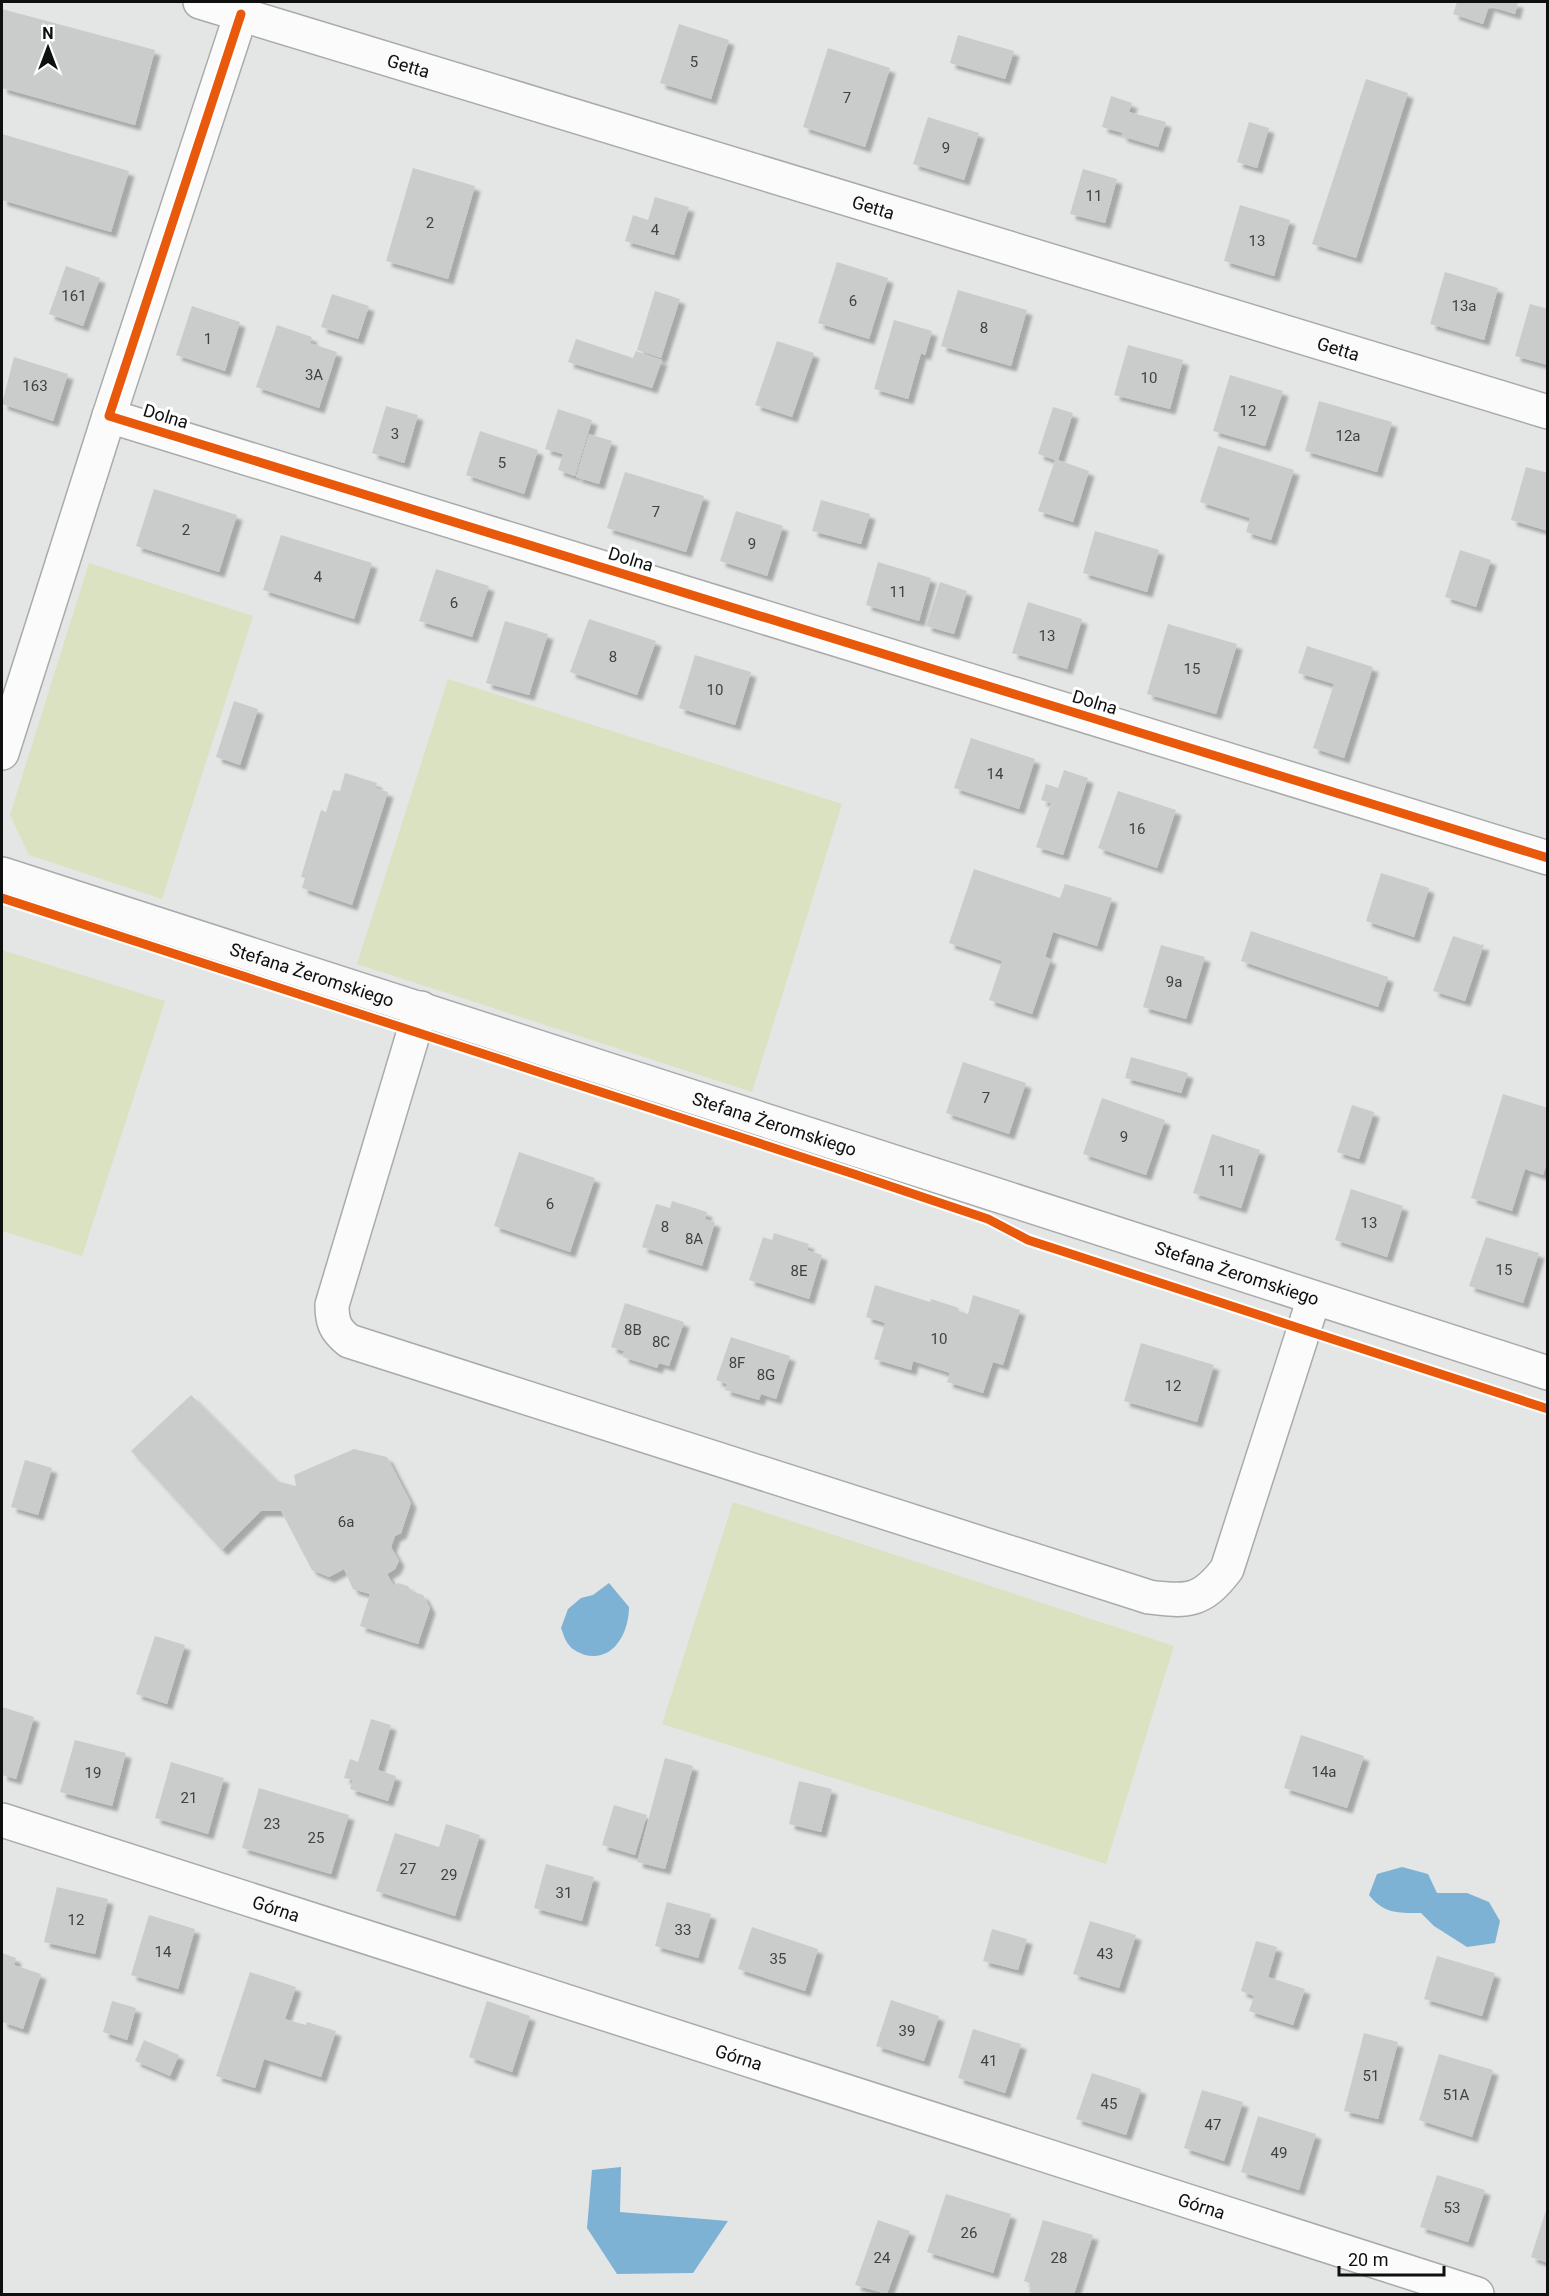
<svg xmlns="http://www.w3.org/2000/svg" width="1549" height="2296" font-family="Roboto,sans-serif">
<style>
.green{fill:#dbe2c1}
.water{fill:#7db2d5}
.building{fill:#cacccb;filter:url(#shadow)}
.lines{fill:none;stroke-linecap:round;stroke-linejoin:round}
.minor-casing{stroke:#a9abaa;stroke-width:36}
.minor{stroke:#fbfbfb;stroke-width:33}
.cycleway-casing{stroke:#fff;stroke-width:13}
.cycleway{stroke:#e8590c;stroke-width:9}
.labels{text-anchor:middle;dominant-baseline:central;stroke-width:6;stroke-linejoin:round;paint-order:stroke}
.number-label{font-size:15px;fill:#404241}
.street-label{font-size:18px;fill:#0e100f;stroke:#fff}
</style>
<defs>
<filter id="shadow"><feDropShadow dx="5.5" dy="5.5" stdDeviation="1.5" flood-color="#0004"/></filter>
</defs>
<rect width="100%" height="100%" fill="#e3e6e5"/>
<g class="green">
<polygon points="89,563 253,616 162,899 29,855 10,815"/>
<polygon points="448,679 842,804 752,1092 357,964"/>
<polygon points="2,950 165,1001 82,1256 2,1231"/>
<polygon points="733,1502 1174,1646 1106,1864 662,1724"/>
</g>
<g class="water">
<path d="M 609,1583 L 629,1607 C 629,1631 615,1662 585,1655 C 580,1653 572,1650 569,1645 C 565,1641 563,1633 561,1628 L 568,1609 L 581,1598 L 593,1595 Z"/>
<path d="M 1402,1867 L 1428,1874 L 1437,1893 L 1467,1893 L 1489,1902 L 1500,1921 L 1495,1943 L 1467,1947 L 1434,1926 L 1421,1913 C 1398,1913 1384,1914 1369,1895 L 1377,1874 Z"/>
<polygon points="621,2167 620,2212 728,2221 693,2273 617,2274 587,2228 592,2170"/>
</g>
<g class="building">
<polygon points="1457,2 1518,2 1515,14 1489,6 1483,24 1453,14"/>
<polygon points="2,9 155,50 135,125 2,88"/>
<polygon points="679,24 729,40 711,99 660,83"/>
<polygon points="958,35 1014,51 1005,79 950,63"/>
<polygon points="828,48 890,68 865,147 803,127"/>
<polygon points="1366,79 1408,93 1356,258 1312,244"/>
<polygon points="1111,96 1132,103 1129,112 1166,122 1158,147 1121,136 1123,133 1102,127"/>
<polygon points="928,117 979,133 964,180 913,164"/>
<polygon points="1249,122 1269,128 1257,168 1237,162"/>
<polygon points="2,134 129,171 111,232 2,200"/>
<polygon points="413,168 475,186 448,279 386,261"/>
<polygon points="1083,169 1117,179 1105,223 1070,214"/>
<polygon points="655,197 689,207 674,255 625,241 633,215 648,220"/>
<polygon points="1240,205 1290,220 1274,276 1224,261"/>
<polygon points="837,262 888,278 869,339 818,323"/>
<polygon points="66,266 100,278 83,326 49,314"/>
<polygon points="1445,272 1498,288 1484,340 1430,324"/>
<polygon points="958,290 1027,310 1011,366 941,346"/>
<polygon points="655,291 680,299 661,358 637,350"/>
<polygon points="332,294 369,306 358,339 321,327"/>
<polygon points="1530,304 1548,309 1548,365 1515,356"/>
<polygon points="192,306 240,322 225,371 176,355"/>
<polygon points="894,320 932,331 925,355 921,353 908,399 874,389"/>
<polygon points="277,325 312,337 310,343 337,352 319,408 256,387"/>
<polygon points="576,339 633,358 636,351 662,360 652,388 568,362"/>
<polygon points="777,341 814,353 792,417 755,405"/>
<polygon points="1128,345 1183,360 1170,409 1114,395"/>
<polygon points="14,357 68,374 53,421 2,404"/>
<polygon points="1230,375 1283,391 1265,446 1213,431"/>
<polygon points="1319,401 1392,422 1377,472 1305,451"/>
<polygon points="386,406 418,415 404,463 372,453"/>
<polygon points="1053,407 1073,413 1058,460 1089,471 1073,522 1038,511 1055,460 1038,454"/>
<polygon points="558,409 592,420 575,476 558,470 563,454 545,449"/>
<polygon points="480,431 538,450 524,494 466,475"/>
<polygon points="589,434 612,441 599,484 576,477"/>
<polygon points="1218,446 1294,470 1271,540 1246,532 1250,518 1200,502"/>
<polygon points="1526,467 1548,473 1548,531 1511,520"/>
<polygon points="625,472 704,496 686,552 607,528"/>
<polygon points="154,489 237,515 219,572 136,546"/>
<polygon points="821,500 870,514 861,544 812,531"/>
<polygon points="736,511 783,526 767,576 720,561"/>
<polygon points="1095,531 1159,550 1147,592 1083,573"/>
<polygon points="281,535 372,563 354,619 263,590"/>
<polygon points="1460,550 1491,560 1476,607 1445,597"/>
<polygon points="878,562 931,578 919,621 866,605"/>
<polygon points="436,569 489,586 472,637 419,621"/>
<polygon points="940,582 967,591 954,634 926,626"/>
<polygon points="1028,602 1082,619 1067,669 1012,653"/>
<polygon points="589,619 656,641 637,695 570,672"/>
<polygon points="505,621 548,634 529,695 486,683"/>
<polygon points="1168,624 1237,644 1216,714 1147,694"/>
<polygon points="1307,646 1373,667 1344,758 1313,748 1334,684 1298,673"/>
<polygon points="695,655 751,672 735,725 679,708"/>
<polygon points="234,701 258,709 240,765 216,757"/>
<polygon points="971,738 1035,759 1019,809 954,788"/>
<polygon points="1064,770 1088,778 1063,855 1036,847 1051,803 1041,800 1046,784 1058,788"/>
<polygon points="345,773 377,783 375,788 388,792 352,905 302,888 305,878 301,877 321,810 326,812 333,790 340,791"/>
<polygon points="1118,791 1176,810 1157,868 1098,848"/>
<polygon points="974,869 1060,898 1065,884 1112,898 1097,946 1053,932 1045,957 1051,959 1032,1014 989,1000 1002,961 949,943"/>
<polygon points="1381,873 1429,888 1414,937 1366,921"/>
<polygon points="1251,931 1388,977 1378,1007 1241,961"/>
<polygon points="1453,936 1481,945 1484,944 1465,1001 1433,991"/>
<polygon points="1161,945 1205,957 1186,1019 1143,1007"/>
<polygon points="1131,1057 1188,1073 1181,1093 1125,1078"/>
<polygon points="963,1062 1026,1083 1009,1134 946,1113"/>
<polygon points="1503,1094 1548,1108 1548,1159 1543,1175 1525,1169 1512,1211 1471,1198"/>
<polygon points="1102,1098 1165,1120 1146,1175 1083,1154"/>
<polygon points="1352,1105 1374,1112 1359,1159 1337,1152"/>
<polygon points="1212,1134 1260,1150 1241,1208 1193,1193"/>
<polygon points="519,1152 595,1178 570,1252 494,1226"/>
<polygon points="1351,1189 1403,1206 1387,1257 1335,1240"/>
<polygon points="672,1201 707,1212 705,1219 715,1222 702,1266 642,1247 656,1204 670,1208"/>
<polygon points="774,1233 809,1244 807,1250 822,1255 809,1299 749,1280 763,1237 772,1240"/>
<polygon points="1486,1237 1539,1253 1523,1303 1469,1286"/>
<polygon points="875,1285 930,1302 931,1299 959,1308 958,1311 968,1314 973,1295 1020,1310 1003,1365 993,1362 983,1393 947,1382 950,1373 913,1361 911,1370 874,1359 885,1323 866,1317"/>
<polygon points="625,1303 684,1322 669,1366 659,1363 657,1368 623,1357 624,1351 611,1347"/>
<polygon points="731,1337 790,1356 776,1399 761,1394 759,1400 725,1390 727,1384 716,1380"/>
<polygon points="1141,1343 1214,1365 1197,1422 1124,1401"/>
<polygon points="191,1395 277,1481 296,1486 294,1475 354,1449 387,1457 411,1503 401,1533 395,1536 391,1547 399,1561 395,1569 387,1574 394,1586 398,1583 408,1586 411,1591 423,1595 430,1608 418,1644 360,1626 370,1594 353,1589 344,1569 329,1577 312,1570 281,1511 261,1511 222,1550 131,1451"/>
<polygon points="25,1460 52,1468 38,1515 11,1507"/>
<polygon points="155,1636 185,1645 167,1704 136,1694"/>
<polygon points="2,1707 34,1717 16,1779 2,1775"/>
<polygon points="371,1719 391,1725 378,1770 396,1776 388,1801 350,1789 353,1780 344,1778 350,1759 358,1762"/>
<polygon points="1301,1735 1364,1756 1347,1808 1284,1788"/>
<polygon points="75,1740 126,1753 112,1806 60,1792"/>
<polygon points="665,1758 693,1766 665,1869 637,1862"/>
<polygon points="171,1762 224,1778 208,1834 155,1818"/>
<polygon points="799,1781 832,1789 821,1832 789,1824"/>
<polygon points="259,1788 349,1815 331,1874 242,1848"/>
<polygon points="614,1805 647,1815 635,1855 602,1845"/>
<polygon points="446,1824 480,1835 455,1916 376,1891 395,1833 439,1847"/>
<polygon points="546,1864 594,1877 582,1921 534,1908"/>
<polygon points="57,1887 108,1899 95,1954 44,1942"/>
<polygon points="667,1902 711,1914 698,1958 655,1946"/>
<polygon points="149,1915 195,1929 178,1989 131,1975"/>
<polygon points="1090,1921 1136,1935 1119,1988 1073,1974"/>
<polygon points="752,1927 818,1949 805,1991 738,1969"/>
<polygon points="992,1929 1027,1939 1018,1970 983,1961"/>
<polygon points="1256,1941 1277,1947 1268,1977 1305,1989 1293,2025 1249,2011 1254,1996 1241,1991"/>
<polygon points="2,1953 16,1958 14,1965 41,1974 23,2029 2,2022"/>
<polygon points="1437,1956 1495,1973 1482,2016 1424,1999"/>
<polygon points="250,1972 296,1987 285,2019 306,2025 307,2022 336,2031 321,2077 264,2059 255,2088 216,2076"/>
<polygon points="891,2000 939,2016 924,2061 876,2046"/>
<polygon points="112,2001 136,2008 127,2040 103,2032"/>
<polygon points="487,2001 530,2016 512,2072 469,2057"/>
<polygon points="973,2029 1021,2044 1005,2093 958,2078"/>
<polygon points="1364,2033 1398,2042 1378,2119 1344,2111"/>
<polygon points="144,2040 179,2055 170,2076 135,2061"/>
<polygon points="1439,2054 1493,2070 1472,2137 1419,2120"/>
<polygon points="1092,2073 1141,2089 1126,2135 1076,2119"/>
<polygon points="1202,2090 1243,2102 1224,2161 1184,2148"/>
<polygon points="1258,2116 1316,2134 1299,2190 1241,2172"/>
<polygon points="1437,2175 1485,2190 1468,2242 1420,2227"/>
<polygon points="946,2194 1011,2214 993,2273 927,2252"/>
<polygon points="1548,2204 1548,2263 1531,2257"/>
<polygon points="878,2220 910,2231 887,2294 855,2285"/>
<polygon points="1043,2220 1093,2235 1074,2294 1038,2294 1029,2292 1031,2284 1024,2281"/>
</g>
<g class="lines">
<defs>
<g id="minor">
<path id="s1" d="M 200,2 L 1548,412"/>
<polyline points="241,14 109,416 1548,858"/>
<polyline points="2,753 109,416"/>
<path id="s2" d="M 2,874 L 1548,1373"/>
<path d="M 421,1008 L 332,1305 C 332,1322 335,1330 349,1341 L 1149,1597 C 1188,1602 1202,1602 1227,1569 L 1314,1298"/>
<path id="s3" d="M 2,1820 L 1477,2294"/>
</g>
</defs>
<use href="#minor" class="minor-casing"/>
<use href="#minor" class="minor"/>
<defs>
<g id="cycleway">
<polyline points="241,14 109,416 1548,858"/>
<polyline points="2,898 854,1174 988,1219 1028,1240 1548,1409"/>
</g>
</defs>
<use href="#cycleway" class="cycleway-casing"/>
<use href="#cycleway" class="cycleway"/>
</g>
<g class="labels">
<g class="number-label">
<text x="694" y="62">5</text>
<text x="847" y="98">7</text>
<text x="946" y="148">9</text>
<text x="1094" y="196">11</text>
<text x="430" y="223">2</text>
<text x="655" y="230">4</text>
<text x="1257" y="241">13</text>
<text x="74" y="296">161</text>
<text x="853" y="301">6</text>
<text x="1464" y="306">13a</text>
<text x="984" y="328">8</text>
<text x="208" y="339">1</text>
<text x="314" y="375">3A</text>
<text x="1149" y="378">10</text>
<text x="35" y="386">163</text>
<text x="1248" y="411">12</text>
<text x="395" y="434">3</text>
<text x="1348" y="436">12a</text>
<text x="502" y="463">5</text>
<text x="656" y="512">7</text>
<text x="186" y="530">2</text>
<text x="752" y="544">9</text>
<text x="318" y="577">4</text>
<text x="898" y="592">11</text>
<text x="454" y="603">6</text>
<text x="1047" y="636">13</text>
<text x="613" y="657">8</text>
<text x="1192" y="669">15</text>
<text x="715" y="690">10</text>
<text x="995" y="774">14</text>
<text x="1137" y="829">16</text>
<text x="1174" y="982">9a</text>
<text x="986" y="1098">7</text>
<text x="1124" y="1137">9</text>
<text x="1227" y="1171">11</text>
<text x="550" y="1204">6</text>
<text x="1369" y="1223">13</text>
<text x="665" y="1227">8</text>
<text x="694" y="1239">8A</text>
<text x="1504" y="1270">15</text>
<text x="799" y="1271">8E</text>
<text x="633" y="1330">8B</text>
<text x="939" y="1339">10</text>
<text x="661" y="1342">8C</text>
<text x="737" y="1363">8F</text>
<text x="766" y="1375">8G</text>
<text x="1173" y="1386">12</text>
<text x="346" y="1522">6a</text>
<text x="1324" y="1772">14a</text>
<text x="93" y="1773">19</text>
<text x="189" y="1798">21</text>
<text x="272" y="1824">23</text>
<text x="316" y="1838">25</text>
<text x="408" y="1869">27</text>
<text x="449" y="1875">29</text>
<text x="564" y="1893">31</text>
<text x="76" y="1920">12</text>
<text x="683" y="1930">33</text>
<text x="163" y="1952">14</text>
<text x="1105" y="1954">43</text>
<text x="778" y="1959">35</text>
<text x="907" y="2031">39</text>
<text x="989" y="2061">41</text>
<text x="1371" y="2076">51</text>
<text x="1456" y="2095">51A</text>
<text x="1109" y="2104">45</text>
<text x="1213" y="2125">47</text>
<text x="1279" y="2153">49</text>
<text x="1452" y="2208">53</text>
<text x="969" y="2233">26</text>
<text x="882" y="2258">24</text>
<text x="1059" y="2258">28</text>
</g>
<g class="street-label">
<text stroke="none"><textPath href="#s1" startOffset="218">Getta</textPath></text>
<text stroke="none"><textPath href="#s1" startOffset="704">Getta</textPath></text>
<text stroke="none"><textPath href="#s1" startOffset="1190">Getta</textPath></text>
<text transform="translate(166 416) rotate(17)">Dolna</text>
<text transform="translate(631 559) rotate(17)">Dolna</text>
<text transform="translate(1095 702) rotate(17)">Dolna</text>
<text stroke="none"><textPath href="#s2" startOffset="326">Stefana Żeromskiego</textPath></text>
<text stroke="none"><textPath href="#s2" startOffset="812">Stefana Żeromskiego</textPath></text>
<text stroke="none"><textPath href="#s2" startOffset="1298">Stefana Żeromskiego</textPath></text>
<text stroke="none"><textPath href="#s3" startOffset="288">Górna</textPath></text>
<text stroke="none"><textPath href="#s3" startOffset="774">Górna</textPath></text>
<text stroke="none"><textPath href="#s3" startOffset="1260">Górna</textPath></text>
</g>
</g>
<rect width="1549" height="2296" fill="none" stroke="#0e100f" stroke-width="6"/>
<g transform="translate(48 48)" stroke="#ffffff" stroke-width="4.5" paint-order="stroke">
<path d="M0-4.5L10 22L0 15L-10 22Z" fill="#0e100f"/>
<text y="-9" font-size="16" font-weight="bold" text-anchor="middle" fill="#0e100f">N</text>
</g>
<path d="M1339 2266v9h105v-9" fill="none" stroke="#0e100f" stroke-width="3"/>
<text x="1348" y="2266" font-size="18" fill="#0e100f" stroke="#ffffff" stroke-width="4.5" paint-order="stroke">20 m</text>
</svg>
